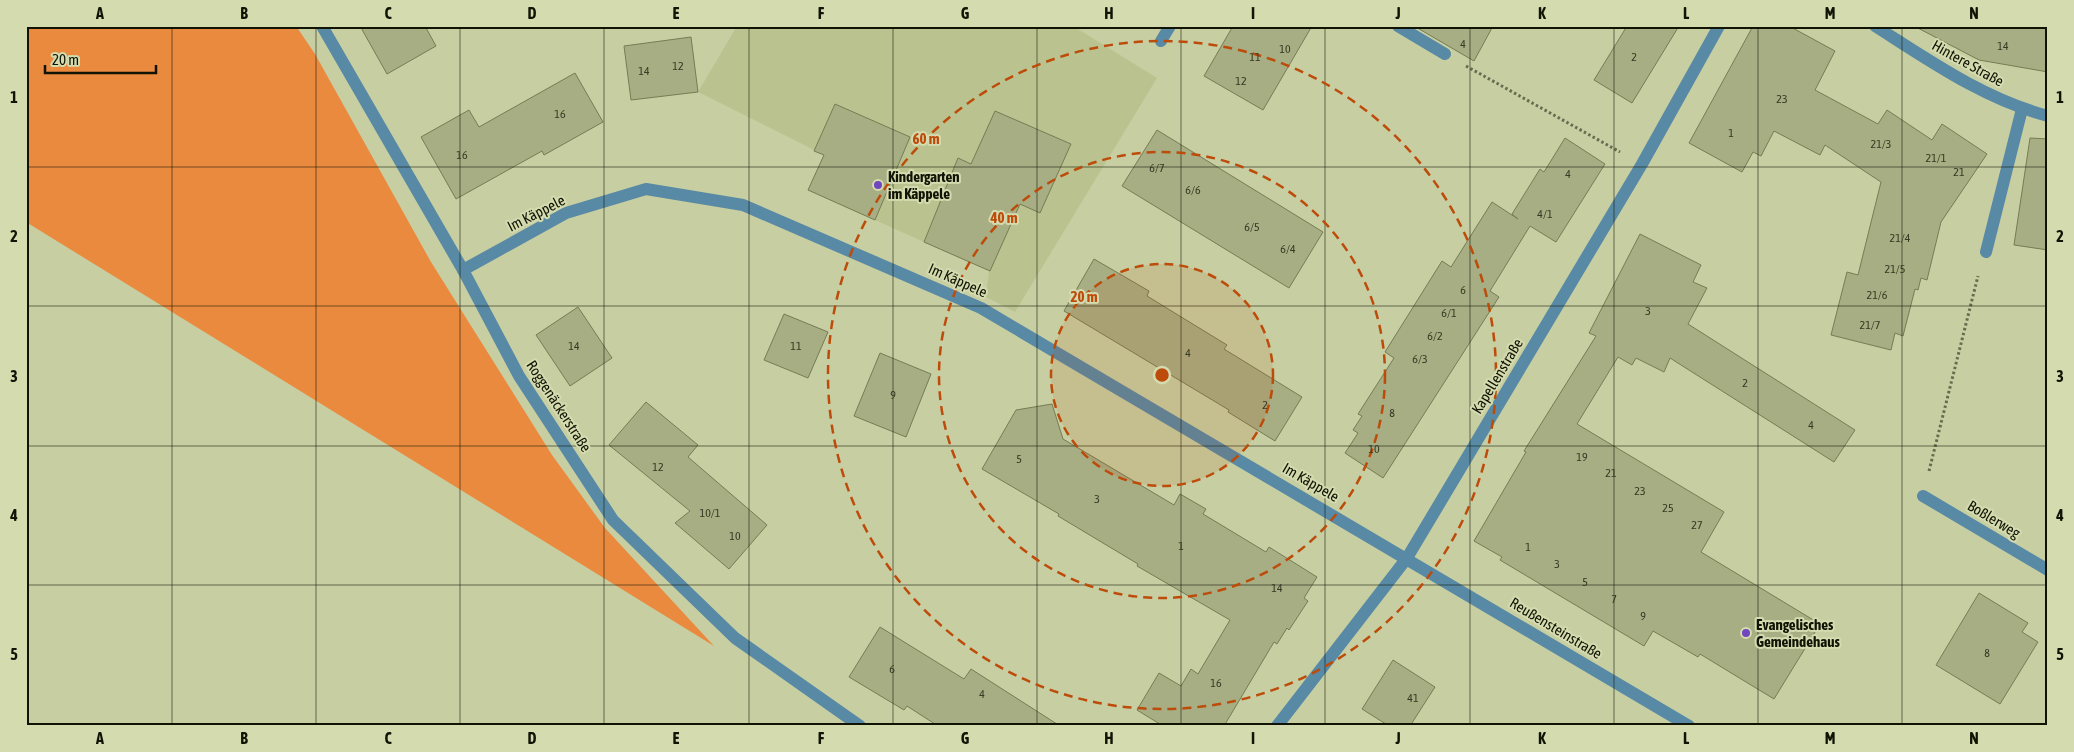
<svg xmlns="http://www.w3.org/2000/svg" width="2074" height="752" font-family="'Asap Condensed',sans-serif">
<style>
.built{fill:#bac38f}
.green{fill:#ea8a3f}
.building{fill:#a7ae83;stroke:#767c53}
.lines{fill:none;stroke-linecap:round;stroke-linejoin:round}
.path{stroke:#676c4f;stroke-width:3;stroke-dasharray:2.5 2.5;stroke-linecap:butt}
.street{stroke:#5889a5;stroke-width:12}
.grid{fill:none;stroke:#111304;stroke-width:1;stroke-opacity:0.55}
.ring{fill:none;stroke:#bd4b0a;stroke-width:2.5;stroke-dasharray:9 6}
.poi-dot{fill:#7147c0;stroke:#d4dbaf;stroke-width:2}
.labels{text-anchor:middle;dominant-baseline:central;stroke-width:4;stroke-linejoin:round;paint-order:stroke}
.number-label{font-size:12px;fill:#363a24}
.street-label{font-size:15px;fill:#111304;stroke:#d4dbaf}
.poi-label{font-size:15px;font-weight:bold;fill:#111304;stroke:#d4dbaf;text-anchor:start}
.centre{fill:#bd4b0a;stroke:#d4dbaf;stroke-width:2.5}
.ring-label{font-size:15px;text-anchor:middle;font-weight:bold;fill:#bd4b0a;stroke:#d4dbaf;stroke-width:4;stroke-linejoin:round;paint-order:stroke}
.neatline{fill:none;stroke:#111304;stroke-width:2}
.grid-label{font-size:16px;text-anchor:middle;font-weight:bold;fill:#111304}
</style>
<rect width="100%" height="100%" fill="#c7cea2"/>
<polygon class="built" points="737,26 1073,26 1157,78 1015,312 986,297 989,271 808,190 824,155 698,92"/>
<polygon class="green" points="26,26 296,26 315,54 431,262 552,455 605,528 714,646 26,222"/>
<g class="building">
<polygon points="360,26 425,26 436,46 387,74"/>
<polygon points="1233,26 1312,26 1263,110 1204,76"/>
<polygon points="1414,26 1493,26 1474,61"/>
<polygon points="1627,26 1679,26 1632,103 1594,80"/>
<polygon points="1753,26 1789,26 1835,51 1815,90 1878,124 1887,110 1932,140 1942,124 1987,154 1941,222 1927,280 1921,278 1918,290 1915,289 1903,336 1895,333 1891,350 1831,335 1847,272 1858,275 1881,182 1825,145 1820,155 1774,131 1761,156 1753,152 1742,172 1689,143"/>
<polygon points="1914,26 2048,26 2048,72 1979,60"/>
<polygon points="691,37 698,92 631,100 624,46"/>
<polygon points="575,73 603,122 544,155 542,151 456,199 421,137 469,110 479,127"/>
<polygon points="835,104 910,137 875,220 808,190 824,155 814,151"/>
<polygon points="995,111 1071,144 1040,213 1020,204 990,271 924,242 958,158 971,164"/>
<polygon points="1157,130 1323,232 1289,288 1122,186"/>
<polygon points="1565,138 1605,164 1556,242 1530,226 1490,291 1499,297 1383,478 1345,453 1358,433 1353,430 1362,416 1358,414 1394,358 1385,352 1442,261 1451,267 1492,202 1518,219 1512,214 1540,169 1544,172"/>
<polygon points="2030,138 2048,139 2048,250 2014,245"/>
<polygon points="1640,234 1701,265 1693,282 1707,288 1688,324 1855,430 1834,462 1670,358 1664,372 1636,358 1632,365 1618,357 1577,424 1724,512 1701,552 1820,624 1774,699 1700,654 1698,657 1653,631 1644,646 1500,560 1502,557 1474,541 1526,452 1524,451 1596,336 1589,333"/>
<polygon points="1094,259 1149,291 1147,296 1227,345 1224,349 1302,397 1275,441 1228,412 1229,410 1064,311"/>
<polygon points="578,307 612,358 570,386 536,335"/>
<polygon points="784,314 828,332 808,378 764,360"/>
<polygon points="880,353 931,374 906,437 854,416"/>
<polygon points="646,402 698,445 688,457 767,525 729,569 675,523 690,511 609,445"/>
<polygon points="1052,404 1063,439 1174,505 1180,494 1206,509 1203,514 1266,552 1269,547 1317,577 1304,598 1308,601 1289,630 1287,628 1277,644 1274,642 1224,726 1163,726 1137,710 1159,673 1181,686 1191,669 1198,674 1230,620 1137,566 1138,564 1058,516 1059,514 982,469 1016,410"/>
<polygon points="1979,593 2028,623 2022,632 2038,642 2000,704 1936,665"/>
<polygon points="880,627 964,679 971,669 1060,726 938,726 907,706 904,710 849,677"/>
<polygon points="1393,660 1435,687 1410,726 1389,726 1362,709"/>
</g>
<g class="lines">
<g class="path">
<polyline points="1466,66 1620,152"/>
<polyline points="1929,471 1978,276"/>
</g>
<g class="street">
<polyline points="322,26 463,270 519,376 613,520 735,638 860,726"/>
<polyline points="1398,26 1445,54"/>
<path d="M 1875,26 C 1930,61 1984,99 2048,116"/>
<polyline points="1161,41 1170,26"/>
<polyline points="1986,252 2022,109"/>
<polyline points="463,270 566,213 646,189 743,205 981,308 1689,726"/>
<polyline points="1923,496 2048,570"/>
<polyline points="1277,726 1407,558 1642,164 1719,26"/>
</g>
</g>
<path class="grid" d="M 172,26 L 172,726M 316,26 L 316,726M 460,26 L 460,726M 604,26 L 604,726M 749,26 L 749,726M 893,26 L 893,726M 1037,26 L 1037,726M 1181,26 L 1181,726M 1325,26 L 1325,726M 1470,26 L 1470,726M 1614,26 L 1614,726M 1758,26 L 1758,726M 1902,26 L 1902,726M 26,167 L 2048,167M 26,306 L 2048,306M 26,446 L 2048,446M 26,585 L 2048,585"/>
<circle cx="1162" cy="375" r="111" fill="#bd4b0a" fill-opacity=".12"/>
<g class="ring">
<circle cx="1162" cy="375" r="111"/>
<circle cx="1162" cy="375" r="223"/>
<circle cx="1162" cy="375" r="334"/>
</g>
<g class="poi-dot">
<circle cx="878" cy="185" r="5"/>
<circle cx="1746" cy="633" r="5"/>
</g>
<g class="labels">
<g class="number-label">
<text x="1463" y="44">4</text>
<text x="2003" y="46">14</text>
<text x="1285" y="49">10</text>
<text x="1255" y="57">11</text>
<text x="1634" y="57">2</text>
<text x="678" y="66">12</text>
<text x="644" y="71">14</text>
<text x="1241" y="81">12</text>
<text x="1782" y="99">23</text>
<text x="560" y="114">16</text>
<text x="1731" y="133">1</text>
<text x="1881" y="144">21/3</text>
<text x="462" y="155">16</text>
<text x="1936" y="158">21/1</text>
<text x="1157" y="168">6/7</text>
<text x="1959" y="172">21</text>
<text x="1568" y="174">4</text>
<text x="1193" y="190">6/6</text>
<text x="1545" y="214">4/1</text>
<text x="1252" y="227">6/5</text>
<text x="1900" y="238">21/4</text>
<text x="1288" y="249">6/4</text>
<text x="1895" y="269">21/5</text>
<text x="1463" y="290">6</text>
<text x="1877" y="295">21/6</text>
<text x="1648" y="311">3</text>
<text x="1449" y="313">6/1</text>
<text x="1870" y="325">21/7</text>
<text x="1435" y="336">6/2</text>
<text x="574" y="346">14</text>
<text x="796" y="346">11</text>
<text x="1188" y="353">4</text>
<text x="1420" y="359">6/3</text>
<text x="1745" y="383">2</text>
<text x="893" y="395">9</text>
<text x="1265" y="405">2</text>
<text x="1392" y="413">8</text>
<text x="1811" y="425">4</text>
<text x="1374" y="449">10</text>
<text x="1582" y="457">19</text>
<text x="1019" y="459">5</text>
<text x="658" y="467">12</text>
<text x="1611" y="473">21</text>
<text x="1640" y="491">23</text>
<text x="1097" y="499">3</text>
<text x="1668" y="508">25</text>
<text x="710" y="513">10/1</text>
<text x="1697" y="525">27</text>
<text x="735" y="536">10</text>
<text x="1181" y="546">1</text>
<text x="1528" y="547">1</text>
<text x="1557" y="564">3</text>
<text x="1585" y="582">5</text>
<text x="1277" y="588">14</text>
<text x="1614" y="599">7</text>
<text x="1643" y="616">9</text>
<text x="1987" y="653">8</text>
<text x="892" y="669">6</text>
<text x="1216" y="683">16</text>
<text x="982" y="694">4</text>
<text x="1413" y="698">41</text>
</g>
<g class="street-label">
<text transform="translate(1968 63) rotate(29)">Hintere Straße</text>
<text transform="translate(536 213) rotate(-27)">Im Käppele</text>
<text transform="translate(958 280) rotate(24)">Im Käppele</text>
<text transform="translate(1497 376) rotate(-59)">Kapellenstraße</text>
<text transform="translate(559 406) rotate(57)">Roggenäckerstraße</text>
<text transform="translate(1311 482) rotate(30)">Im Käppele</text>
<text transform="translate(1994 519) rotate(31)">Boßlerweg</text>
<text transform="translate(1556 628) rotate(31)">Reußensteinstraße</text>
</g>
<g class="poi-label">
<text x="888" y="176">Kindergarten<tspan x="888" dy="17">im Käppele</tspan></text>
<text x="1756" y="624">Evangelisches<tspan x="1756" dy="17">Gemeindehaus</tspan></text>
</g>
</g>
<circle cx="1162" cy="375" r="8" class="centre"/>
<g class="ring-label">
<text x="926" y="144">60 m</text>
<text x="1004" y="223">40 m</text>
<text x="1084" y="302">20 m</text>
</g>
<rect width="2074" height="752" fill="none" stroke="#d4dbaf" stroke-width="55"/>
<path d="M45 65v8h111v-8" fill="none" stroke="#111304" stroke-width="2.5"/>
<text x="52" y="65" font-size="15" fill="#111304" stroke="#d4dbaf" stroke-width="4" paint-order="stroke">20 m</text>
<rect x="28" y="28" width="2018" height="696" class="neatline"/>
<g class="grid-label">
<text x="100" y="19">A</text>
<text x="244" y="19">B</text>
<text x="388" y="19">C</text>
<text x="532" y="19">D</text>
<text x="676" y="19">E</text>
<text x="821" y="19">F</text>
<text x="965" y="19">G</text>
<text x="1109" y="19">H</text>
<text x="1253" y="19">I</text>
<text x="1398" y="19">J</text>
<text x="1542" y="19">K</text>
<text x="1686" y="19">L</text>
<text x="1830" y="19">M</text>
<text x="1974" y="19">N</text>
<text x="14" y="103">1</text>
<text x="2060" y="103">1</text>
<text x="14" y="242">2</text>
<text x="2060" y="242">2</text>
<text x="14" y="382">3</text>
<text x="2060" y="382">3</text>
<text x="14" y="521">4</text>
<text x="2060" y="521">4</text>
<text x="14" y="660">5</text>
<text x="2060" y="660">5</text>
<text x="100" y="744">A</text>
<text x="244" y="744">B</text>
<text x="388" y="744">C</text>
<text x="532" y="744">D</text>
<text x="676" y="744">E</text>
<text x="821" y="744">F</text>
<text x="965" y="744">G</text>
<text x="1109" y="744">H</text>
<text x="1253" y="744">I</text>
<text x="1398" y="744">J</text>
<text x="1542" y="744">K</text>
<text x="1686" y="744">L</text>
<text x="1830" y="744">M</text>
<text x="1974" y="744">N</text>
</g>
</svg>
